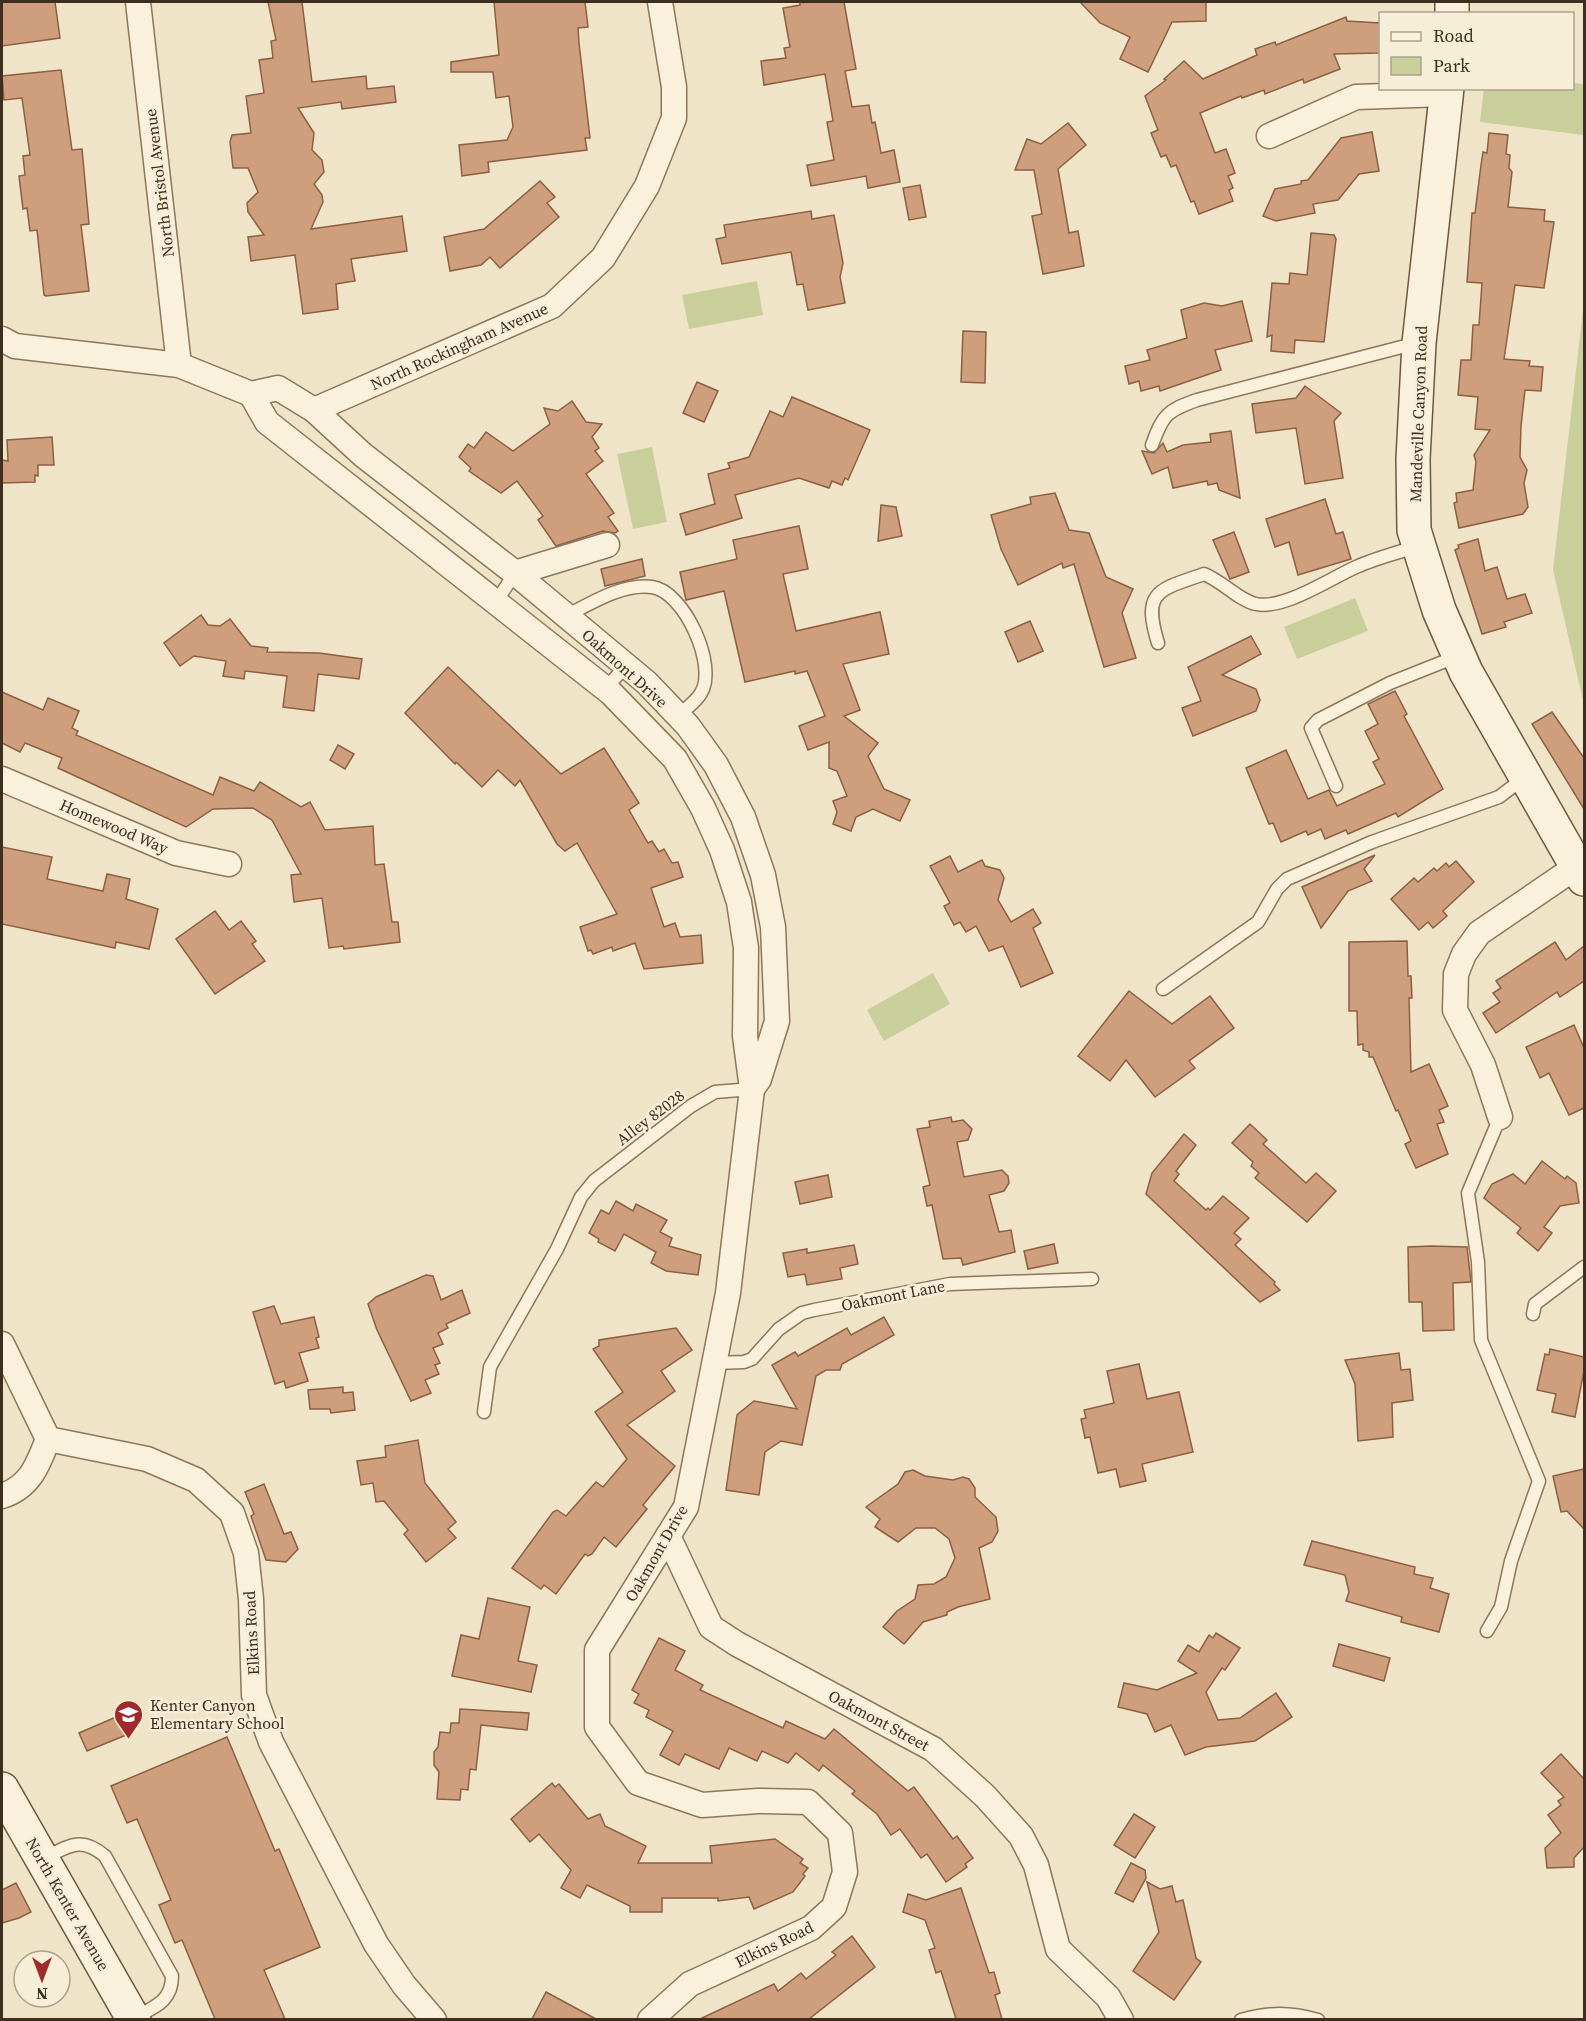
<svg xmlns="http://www.w3.org/2000/svg" width="1586" height="2021" font-family="'Source Serif 4',serif">
<style>
.green{fill:#c9cf9b}
.building{fill:#cf9f7d;stroke:#8d5f41;stroke-width:1.5}
.lines{fill:none;stroke-linecap:round;stroke-linejoin:round}
.lane-casing{stroke:#8d765c;stroke-width:15}
.street-casing{stroke:#8d765c;stroke-width:27}
.secondary-casing{stroke:#6f573f;stroke-width:36}
.lane{stroke:#faf1dc;stroke-width:12}
.street{stroke:#faf1dc;stroke-width:24}
.secondary{stroke:#faf1dc;stroke-width:33}
.labels{text-anchor:middle;dominant-baseline:central;stroke-width:5;stroke-linejoin:round;paint-order:stroke}
.street-label{font-size:16px;fill:#3d2e20;stroke:#f7eed8}
.poi-label{font-size:16px;fill:#3d2e20;stroke:#f7eed8;text-anchor:start}
</style>
<rect width="100%" height="100%" fill="#f0e4c8"/>
<g class="green">
<polygon points="1573,83 1584,84 1584,135 1480,122 1484,89 1572,88"/>
<polygon points="757,281 763,315 689,329 682,295"/>
<polygon points="1584,301 1584,705 1553,570"/>
<polygon points="652,447 667,522 633,529 617,454"/>
<polygon points="1355,598 1368,631 1297,659 1284,627"/>
<polygon points="933,973 950,1004 884,1041 867,1010"/>
</g>
<g class="building">
<polygon points="2,2 55,2 60,38 2,46"/>
<polygon points="268,2 302,2 312,82 366,76 367,89 394,86 396,102 342,109 341,102 298,108 314,133 312,150 322,160 324,172 314,184 322,195 323,202 311,229 402,216 407,251 351,259 355,281 336,284 338,309 303,314 295,255 251,261 248,237 264,235 248,212 247,203 258,192 248,168 233,168 230,142 232,135 251,133 246,96 264,93 259,60 273,58 271,41 276,40"/>
<polygon points="494,2 585,2 588,27 578,28 579,43 590,138 585,138 587,150 488,162 489,172 462,176 459,145 507,140 513,127 509,96 496,98 493,72 451,72 451,62 499,55"/>
<polygon points="800,2 844,2 856,69 845,71 852,107 869,105 872,123 875,122 881,153 894,150 900,182 868,188 866,176 811,186 807,165 834,160 827,122 833,121 825,74 764,85 761,61 786,58 784,48 790,47 783,8 800,5"/>
<polygon points="1080,2 1206,2 1206,21 1172,22 1148,72 1120,59 1130,37 1100,23"/>
<polygon points="1346,17 1347,21 1380,23 1380,53 1334,54 1340,69 1304,83 1303,79 1265,94 1264,90 1242,98 1241,96 1200,113 1215,153 1226,149 1235,173 1228,176 1233,188 1229,190 1233,201 1199,214 1194,201 1191,202 1176,165 1171,167 1166,155 1161,157 1151,133 1158,130 1145,96 1166,80 1164,79 1184,61 1203,79 1257,55 1255,49 1275,42 1276,45"/>
<polygon points="61,70 72,150 82,149 89,224 81,225 89,291 46,296 44,295 37,230 30,231 27,208 23,209 19,176 25,175 23,156 30,155 22,98 4,100 2,76"/>
<polygon points="1068,123 1086,145 1058,169 1069,233 1078,231 1084,266 1043,274 1032,216 1042,214 1034,170 1015,170 1027,139 1041,144"/>
<polygon points="1372,132 1379,171 1359,174 1338,200 1313,204 1315,213 1276,221 1263,216 1275,189 1301,184 1301,181 1308,180 1341,138"/>
<polygon points="1489,133 1508,135 1506,154 1510,155 1509,168 1512,172 1508,207 1545,210 1544,221 1554,222 1544,288 1515,285 1504,359 1530,361 1529,366 1543,367 1541,391 1525,390 1521,426 1520,457 1527,470 1524,483 1528,507 1523,514 1459,528 1454,503 1457,502 1456,493 1473,490 1476,462 1474,455 1490,430 1475,429 1478,397 1458,395 1461,360 1471,360 1473,325 1479,325 1482,283 1467,282 1472,213 1475,213 1481,165 1483,152 1487,153"/>
<polygon points="540,181 555,197 547,203 559,217 500,268 490,257 481,265 450,271 444,237 484,229"/>
<polygon points="920,185 926,217 909,220 903,188"/>
<polygon points="811,211 812,219 834,215 843,263 840,277 845,303 808,310 803,284 797,285 791,252 722,264 716,239 726,237 724,225"/>
<polygon points="1311,233 1334,235 1336,239 1324,342 1295,340 1294,353 1271,351 1272,335 1267,337 1272,283 1289,284 1290,273 1307,275"/>
<polygon points="1242,301 1252,341 1215,350 1221,370 1160,391 1159,386 1141,391 1139,381 1129,384 1125,366 1150,360 1147,350 1187,338 1181,310 1204,303 1222,306"/>
<polygon points="963,331 986,332 985,383 961,382"/>
<polygon points="697,382 718,391 704,422 683,413"/>
<polygon points="1305,386 1341,413 1334,421 1343,478 1305,484 1296,428 1256,433 1252,404 1296,398"/>
<polygon points="792,397 870,430 848,480 845,478 842,485 832,481 829,488 799,478 735,495 742,518 686,535 680,514 715,504 708,474 730,468 728,463 749,457 770,411 783,417"/>
<polygon points="572,401 586,422 602,424 592,437 599,448 595,451 603,461 586,474 614,513 608,517 618,531 615,533 603,531 556,546 538,520 543,516 517,481 501,493 469,471 471,468 459,457 468,444 474,448 486,432 513,451 550,424 544,408 558,411"/>
<polygon points="1231,431 1240,498 1219,490 1217,483 1208,485 1207,481 1173,488 1168,467 1152,474 1142,451 1154,453 1163,443 1167,452 1183,445 1211,442 1210,434"/>
<polygon points="52,437 54,465 38,465 38,476 35,475 35,482 2,483 2,460 8,461 7,440"/>
<polygon points="1055,493 1069,530 1089,533 1106,577 1133,589 1122,613 1136,658 1104,667 1074,564 1063,568 1062,563 1018,585 1001,549 991,515 1031,504 1030,497"/>
<polygon points="1325,499 1336,534 1343,532 1351,559 1298,575 1289,542 1275,547 1266,519"/>
<polygon points="881,505 896,507 902,536 878,541"/>
<polygon points="799,526 808,569 783,574 796,631 880,612 889,654 843,664 860,710 844,716 878,743 868,756 884,789 910,800 900,821 873,809 856,817 851,831 833,824 837,812 833,801 847,796 837,771 829,768 829,742 808,750 799,726 825,716 807,671 795,674 795,671 745,682 724,591 686,600 680,572 737,559 733,540"/>
<polygon points="1234,532 1249,572 1230,579 1213,540"/>
<polygon points="1478,539 1485,571 1497,567 1507,599 1525,594 1532,613 1504,622 1506,627 1482,634 1455,550 1459,548 1458,545"/>
<polygon points="642,559 645,576 605,586 601,569"/>
<polygon points="201,615 208,625 220,626 230,619 251,646 268,648 267,652 319,653 362,659 359,679 318,674 314,711 283,707 287,676 245,671 244,679 223,676 226,661 194,656 180,666 164,643"/>
<polygon points="1030,621 1043,651 1018,662 1005,632"/>
<polygon points="1251,636 1261,654 1222,675 1256,689 1260,700 1256,711 1193,736 1182,708 1201,701 1188,667"/>
<polygon points="448,667 561,774 604,748 639,803 629,810 648,843 652,841 659,852 664,849 672,863 678,862 683,877 651,888 664,927 675,923 680,937 701,935 703,963 644,969 635,943 613,951 612,947 593,954 591,950 588,951 580,927 617,914 577,843 565,851 557,844 520,780 515,786 498,770 482,787 456,762 455,764 405,713"/>
<polygon points="1395,691 1407,714 1404,716 1443,789 1398,817 1396,813 1348,834 1346,830 1325,839 1321,829 1308,835 1306,831 1281,842 1273,823 1269,824 1246,768 1286,750 1308,799 1329,790 1337,806 1385,784 1373,762 1379,759 1365,731 1378,724 1368,704"/>
<polygon points="2,692 43,710 48,698 79,711 72,728 78,731 76,735 213,795 220,777 254,791 260,782 301,807 310,802 325,830 373,826 375,865 384,864 392,922 398,922 400,942 344,949 343,946 329,948 322,898 294,902 291,875 301,874 272,820 253,808 213,809 186,827 58,768 62,758 25,743 20,752 2,743"/>
<polygon points="1552,712 1584,758 1584,809 1532,724"/>
<polygon points="338,745 354,754 345,769 330,760"/>
<polygon points="2,847 52,857 47,879 103,891 107,874 130,879 126,899 158,909 149,949 116,942 115,948 2,924"/>
<polygon points="1375,855 1364,869 1372,881 1348,891 1321,928 1302,887"/>
<polygon points="950,856 958,872 982,860 985,866 1000,870 1004,878 998,900 1011,922 1033,909 1041,923 1033,928 1053,973 1021,987 1003,946 989,951 976,926 966,932 960,922 954,925 944,906 950,903 930,866"/>
<polygon points="1456,861 1474,882 1443,911 1447,916 1433,928 1428,922 1419,930 1391,899 1414,878 1418,882 1434,868 1437,871 1446,863 1449,867"/>
<polygon points="215,911 229,930 241,921 256,941 252,944 265,961 215,994 176,939"/>
<polygon points="1407,941 1408,976 1411,976 1412,998 1409,998 1411,1072 1429,1064 1448,1106 1439,1110 1444,1122 1437,1124 1448,1154 1416,1168 1405,1144 1411,1141 1398,1110 1396,1111 1373,1057 1369,1057 1369,1052 1363,1050 1363,1044 1358,1045 1357,1011 1349,1011 1349,942"/>
<polygon points="1555,942 1566,960 1584,946 1584,981 1560,997 1557,992 1496,1033 1483,1013 1500,1002 1493,993 1501,988 1496,981"/>
<polygon points="1129,991 1172,1024 1210,996 1234,1028 1189,1061 1195,1068 1155,1097 1126,1060 1110,1081 1078,1056"/>
<polygon points="1574,1025 1584,1048 1584,1108 1569,1115 1549,1073 1540,1078 1526,1047"/>
<polygon points="951,1117 952,1122 963,1120 972,1129 968,1140 957,1142 964,1177 1002,1170 1008,1176 1009,1183 1004,1191 989,1195 999,1232 1011,1230 1015,1252 963,1265 961,1258 943,1259 932,1205 927,1206 923,1187 930,1185 917,1129 930,1127 929,1121"/>
<polygon points="1250,1124 1267,1140 1263,1144 1306,1183 1316,1173 1336,1191 1307,1222 1255,1178 1259,1173 1251,1166 1253,1162 1232,1143"/>
<polygon points="1184,1134 1196,1145 1176,1171 1179,1174 1174,1181 1206,1210 1208,1208 1210,1210 1223,1196 1249,1218 1234,1233 1241,1239 1235,1245 1275,1282 1274,1284 1280,1290 1260,1302 1146,1194 1152,1173"/>
<polygon points="1542,1161 1565,1179 1567,1176 1576,1183 1579,1203 1560,1206 1544,1227 1552,1233 1538,1251 1517,1233 1521,1228 1484,1198 1492,1184 1513,1174 1525,1184"/>
<polygon points="828,1175 832,1197 800,1204 795,1182"/>
<polygon points="616,1201 633,1211 636,1204 667,1220 660,1232 672,1238 669,1246 701,1255 698,1275 666,1271 651,1263 656,1252 624,1234 615,1251 598,1242 599,1239 589,1233 601,1210 609,1214"/>
<polygon points="1054,1244 1058,1263 1028,1269 1024,1251"/>
<polygon points="854,1245 858,1264 840,1268 842,1279 807,1285 805,1274 788,1277 783,1253 807,1249 807,1253"/>
<polygon points="1431,1246 1467,1247 1471,1282 1453,1283 1454,1330 1423,1331 1422,1302 1409,1302 1408,1247"/>
<polygon points="426,1275 433,1276 441,1300 462,1290 470,1313 446,1324 448,1328 438,1333 443,1344 433,1348 440,1363 435,1365 439,1374 425,1380 431,1393 411,1401 377,1330 368,1304 376,1297"/>
<polygon points="274,1306 281,1324 314,1317 319,1337 316,1338 319,1348 299,1353 308,1381 286,1388 284,1381 275,1384 253,1312"/>
<polygon points="884,1317 894,1335 842,1364 840,1370 826,1370 816,1376 802,1445 781,1441 765,1452 759,1495 726,1490 737,1415 754,1401 797,1409 772,1365 795,1352 798,1356 847,1328 851,1335"/>
<polygon points="676,1328 692,1350 661,1371 675,1391 627,1425 675,1466 643,1505 647,1509 616,1547 604,1537 592,1554 588,1556 585,1554 556,1594 544,1585 541,1589 512,1568 553,1512 557,1510 566,1516 596,1482 603,1487 627,1459 595,1412 623,1392 593,1349 599,1346 599,1340"/>
<polygon points="1550,1349 1584,1357 1584,1371 1575,1417 1552,1412 1556,1394 1537,1390 1545,1354 1549,1355"/>
<polygon points="1399,1353 1401,1370 1410,1369 1413,1400 1392,1403 1393,1437 1358,1441 1355,1384 1345,1360"/>
<polygon points="1139,1364 1147,1399 1179,1392 1193,1452 1142,1464 1146,1481 1120,1487 1116,1469 1098,1473 1090,1437 1085,1438 1081,1419 1086,1418 1084,1410 1114,1403 1107,1371"/>
<polygon points="343,1387 343,1393 353,1392 355,1410 331,1413 330,1409 310,1409 308,1390"/>
<polygon points="418,1440 425,1483 456,1522 448,1529 456,1538 426,1562 404,1534 408,1530 384,1501 376,1502 373,1483 361,1485 357,1461 386,1457 385,1446"/>
<polygon points="1584,1469 1584,1529 1567,1511 1561,1512 1553,1476"/>
<polygon points="913,1470 925,1476 953,1480 963,1477 969,1479 975,1488 975,1497 996,1517 998,1531 992,1542 979,1548 990,1599 958,1607 947,1612 947,1615 923,1622 904,1644 883,1627 897,1611 915,1599 918,1585 934,1584 946,1577 955,1558 949,1539 935,1528 916,1528 898,1542 875,1527 880,1519 866,1507 898,1484 905,1472"/>
<polygon points="264,1484 284,1534 291,1532 298,1549 286,1562 266,1560 251,1516 254,1514 245,1492"/>
<polygon points="1312,1541 1415,1567 1414,1574 1433,1578 1430,1588 1449,1594 1439,1632 1401,1622 1402,1617 1346,1601 1349,1592 1345,1575 1304,1565"/>
<polygon points="488,1598 530,1607 518,1661 537,1665 531,1692 452,1676 461,1635 479,1639"/>
<polygon points="1216,1633 1240,1648 1225,1670 1222,1668 1206,1692 1218,1720 1240,1718 1276,1693 1292,1717 1255,1741 1206,1747 1185,1755 1171,1725 1155,1732 1147,1714 1118,1707 1124,1683 1157,1690 1197,1673 1178,1661 1188,1645 1199,1652 1209,1635 1213,1638"/>
<polygon points="659,1638 685,1651 675,1670 703,1685 700,1690 783,1728 786,1721 825,1739 834,1729 908,1791 914,1787 953,1839 957,1836 973,1858 965,1864 967,1867 946,1882 927,1854 921,1858 900,1829 891,1835 877,1814 852,1794 855,1791 823,1765 819,1771 796,1753 788,1763 762,1751 757,1761 729,1748 719,1769 685,1754 679,1765 660,1755 673,1731 646,1717 649,1710 634,1703 639,1694 632,1690"/>
<polygon points="1339,1644 1390,1658 1384,1681 1333,1666"/>
<polygon points="460,1709 529,1713 527,1730 481,1725 476,1770 470,1769 468,1790 461,1789 460,1800 437,1799 439,1772 434,1765 434,1752 438,1747 440,1732 450,1733 451,1723 459,1723"/>
<polygon points="123,1714 131,1733 87,1751 79,1733"/>
<polygon points="227,1737 275,1851 279,1849 320,1947 264,1970 285,2019 215,2019 182,1940 175,1943 159,1905 171,1900 137,1819 127,1823 111,1786"/>
<polygon points="1561,1754 1584,1779 1584,1847 1574,1858 1574,1867 1547,1868 1545,1848 1561,1833 1548,1815 1561,1805 1558,1801 1564,1797 1541,1773"/>
<polygon points="552,1783 555,1787 559,1784 588,1819 600,1814 605,1826 646,1846 638,1863 712,1863 710,1846 775,1839 803,1859 800,1863 808,1868 803,1874 805,1876 793,1892 754,1909 749,1897 718,1901 718,1898 662,1898 662,1912 630,1912 630,1906 587,1885 580,1898 561,1888 571,1870 539,1834 530,1842 511,1819"/>
<polygon points="1134,1814 1155,1827 1135,1858 1114,1845"/>
<polygon points="1131,1863 1145,1870 1146,1878 1133,1902 1115,1893"/>
<polygon points="1147,1882 1160,1889 1172,1886 1176,1902 1183,1900 1196,1958 1201,1962 1174,2000 1133,1971 1159,1932"/>
<polygon points="16,1883 31,1912 19,1918 2,1923 2,1890"/>
<polygon points="961,1888 989,1973 994,1972 1000,1993 995,1995 1002,2019 956,2019 941,1971 936,1973 929,1950 935,1948 925,1920 903,1912 908,1894 926,1900"/>
<polygon points="852,1936 875,1967 809,2019 700,2019 774,1984 778,1991 801,1973 806,1979 836,1955 832,1952"/>
<polygon points="546,1992 596,2019 532,2019"/>
</g>
<g class="lines">
<defs>
<g id="lane">
<path d="M 1152,445 C 1163,415 1166,411 1197,400 L 1417,343"/>
<polyline points="496,602 515,573"/>
<path d="M 566,616 C 591,603 623,583 652,587 C 684,591 718,666 701,693 C 696,702 685,709 678,716"/>
<path d="M 1158,643 C 1142,591 1158,590 1204,574 C 1222,581 1240,601 1256,604 C 1284,610 1331,578 1356,567 C 1376,558 1397,553 1418,546"/>
<polyline points="605,689 626,666"/>
<polyline points="1336,786 1311,728 1318,720 1390,683 1458,656"/>
<polyline points="1163,989 1258,922 1277,889 1287,879 1372,842 1499,797 1524,778"/>
<polyline points="1533,1314 1535,1304 1584,1267"/>
<polyline points="714,1363 744,1362 752,1359 779,1329 802,1313 814,1310 950,1284 1092,1279"/>
<polyline points="484,1412 490,1367 557,1249 581,1197 594,1181 691,1106 715,1092 752,1089"/>
<polyline points="1487,1631 1501,1607 1511,1561 1539,1481 1481,1340 1478,1262 1468,1193 1500,1117"/>
<path d="M 42,1859 C 68,1847 80,1835 105,1856 L 172,1976 C 172,2002 154,2007 134,2018"/>
<path d="M 1241,2020 C 1269,2012 1290,2012 1318,2020"/>
</g>
<g id="street">
<polyline points="138,2 179,365"/>
<polyline points="1269,136 1356,97 1446,94"/>
<polyline points="2,339 15,346 179,365 251,394 278,388 314,410 363,455 515,573 647,683 688,726 716,765 743,817 763,875 773,927 777,1021 759,1079 752,1089 728,1293 686,1507 597,1650 597,1727 638,1783 702,1805 758,1801 808,1802 840,1833 845,1872 834,1907 811,1928 690,1984 650,2020"/>
<polyline points="251,394 267,422 611,693 675,759 703,808 722,850 739,902 746,948 745,1036 752,1089"/>
<polyline points="314,410 552,306 603,258 647,186 674,118 674,87 660,2"/>
<polyline points="515,573 607,545"/>
<polyline points="2,779 176,853 229,864"/>
<polyline points="1500,1117 1483,1065 1455,1010 1456,974 1464,954 1479,933 1576,867"/>
<path d="M 2,1344 L 48,1439 C 38,1465 30,1487 2,1496"/>
<polyline points="48,1439 147,1459 196,1480 232,1513 246,1553 251,1599 254,1695 271,1742 376,1944 404,1985 434,2020"/>
<polyline points="668,1536 711,1627 737,1644 933,1749 985,1796 1021,1836 1036,1865 1058,1949 1108,1997 1121,2020"/>
</g>
<g id="secondary">
<polyline points="1452,14 1452,2"/>
<polyline points="1447,88 1419,343 1413,459 1414,530 1439,610 1466,672 1584,879"/>
<polyline points="2,1789 134,2020"/>
</g>
</defs>
<use href="#lane" class="lane-casing"/>
<use href="#street" class="street-casing"/>
<use href="#secondary" class="secondary-casing"/>
<use href="#lane" class="lane"/>
<use href="#street" class="street"/>
<use href="#secondary" class="secondary"/>
</g>
<defs>
<symbol id="school-pin" viewBox="-11 -11 22 30"><path d="M0 17L-7.5 6A9.5 9.5 0 1 1 7.5 6Z" fill="#9e2a2b" stroke="#f7eed8"/><path d="M0-5L7-2L0 1L-7-2ZM-4 1L0 2.5L4 1V4Q0 6-4 4Z" fill="#fff"/></symbol>
</defs>
<g fill-rule="evenodd">
<use href="#school-pin" x="112" y="1698" width="33" height="45"/>
</g>
<g class="labels">
<g class="street-label">
<text transform="translate(159 183) rotate(-97)">North Bristol Avenue</text>
<text transform="translate(459 346) rotate(-24)">North Rockingham Avenue</text>
<text transform="translate(1418 414) rotate(-88)">Mandeville Canyon Road</text>
<text transform="translate(625 668) rotate(42)">Oakmont Drive</text>
<text transform="translate(114 826) rotate(23)">Homewood Way</text>
<text transform="translate(650 1117) rotate(-37)">Alley 82028</text>
<text transform="translate(893 1295) rotate(-11)">Oakmont Lane</text>
<text transform="translate(656 1553) rotate(-60)">Oakmont Drive</text>
<text transform="translate(251 1633) rotate(-93)">Elkins Road</text>
<text transform="translate(879 1720) rotate(28)">Oakmont Street</text>
<text transform="translate(68 1904) rotate(60)">North Kenter Avenue</text>
<text transform="translate(774 1944) rotate(-26)">Elkins Road</text>
</g>
<g class="poi-label">
<text x="150" y="1705">Kenter Canyon<tspan x="150" dy="18">Elementary School</tspan></text>
</g>
</g>
<rect width="1586" height="2021" fill="none" stroke="#3d2e20" stroke-width="6"/>
<rect x="1379" y="12" width="195" height="78" fill="#f7eed8" stroke="#ada18e" stroke-width="1.5"/>
<rect x="1391" y="32" width="30" height="9" fill="#faf1dc" stroke="#ada18e" stroke-width="1.5"/>
<text x="1433" y="42" font-size="18" fill="#3d2e20">Road</text>
<rect x="1391" y="57" width="30" height="18" fill="#c9cf9b" stroke="#ada18e" stroke-width="1.5"/>
<text x="1433" y="72" font-size="18" fill="#3d2e20">Park</text>
<g transform="translate(42 1979) rotate(180)"><circle r="28" fill="#f7eed8" stroke="#ada18e" stroke-width="1.5"/>
<path d="M0-4.5L10 22L0 15L-10 22Z" fill="#9e2a2b"/>
<text y="-9" font-size="16" font-weight="bold" text-anchor="middle" fill="#3d2e20">N</text>
</g>
</svg>
